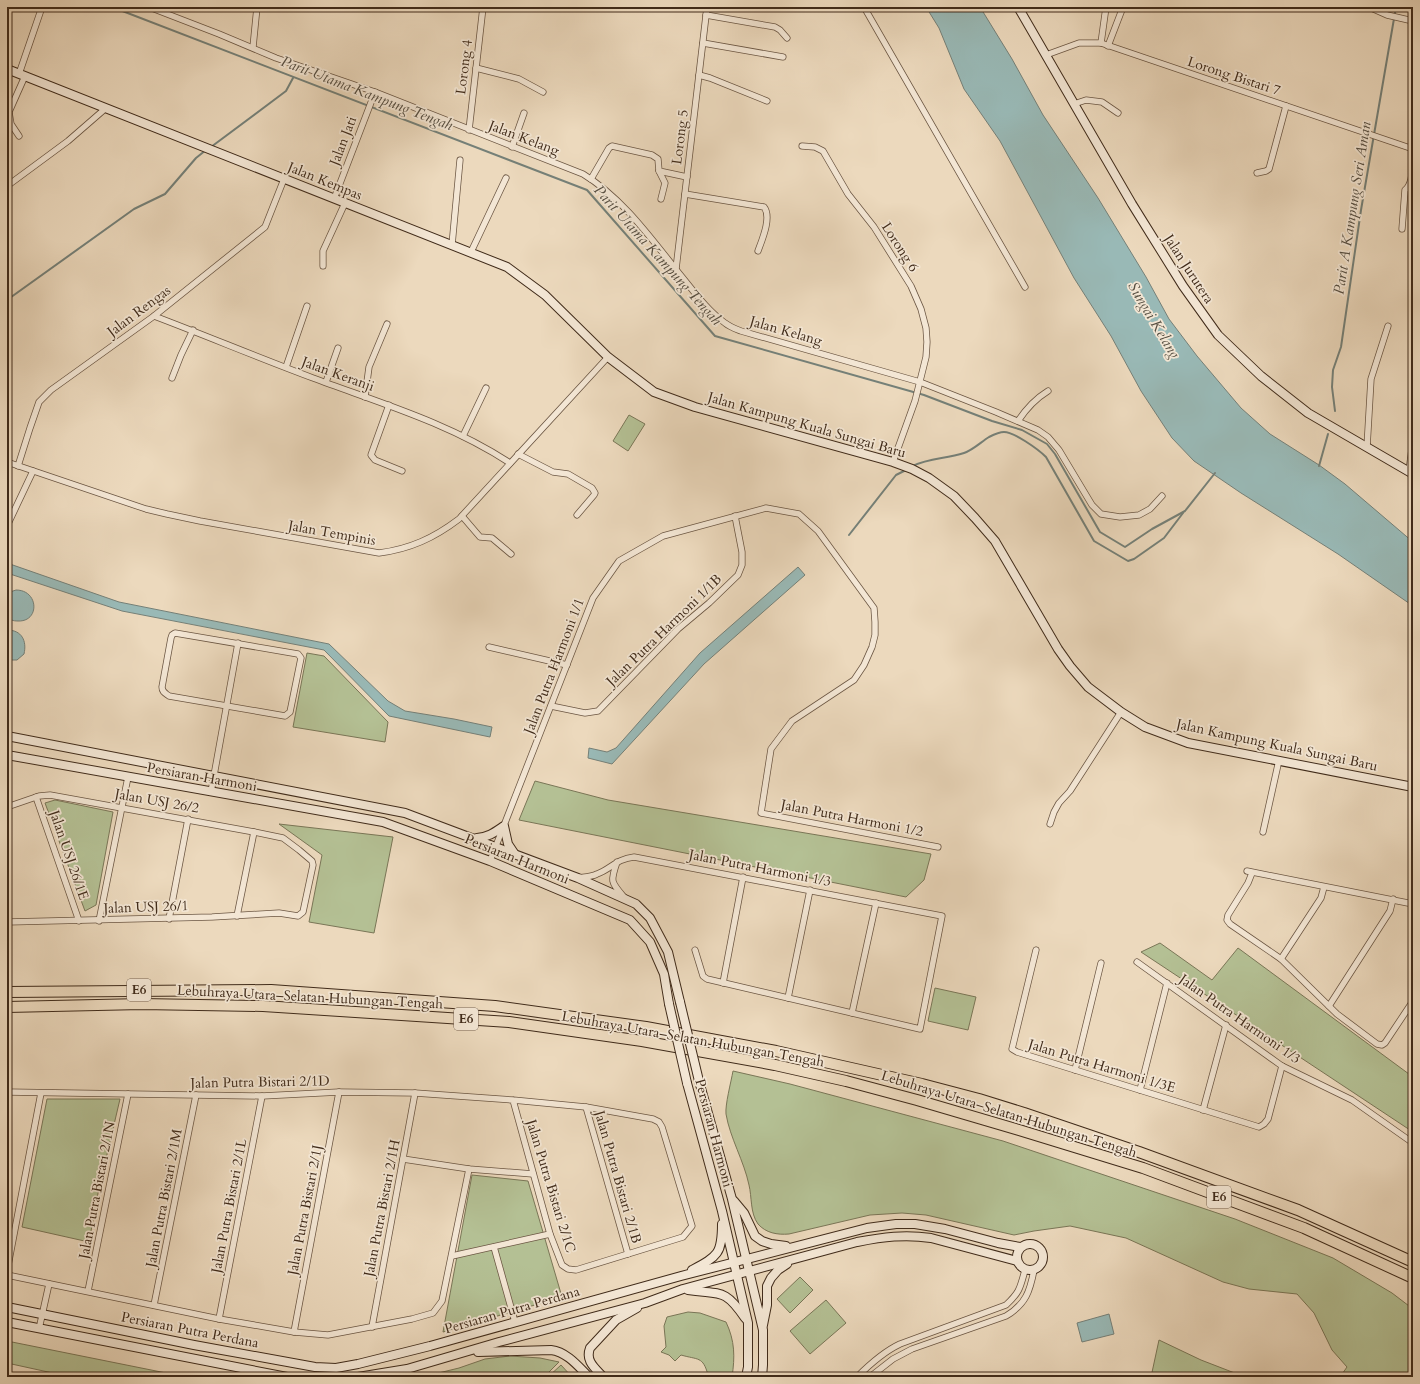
<svg xmlns="http://www.w3.org/2000/svg" width="1420" height="1384" font-family="Cardo,serif">
<style>
.green{fill:#b4c094;stroke:#7a7657}
.water{fill:#99b9b6;stroke:#758078}
.lines{fill:none;stroke-linecap:round;stroke-linejoin:round}
.stream{stroke:#758078;stroke-width:2}
.street-casing{stroke:#6b5643;stroke-width:7}
.secondary-casing{stroke:#402b1a;stroke-width:10}
.highway-casing{stroke:#402b1a;stroke-width:12}
.street{stroke:#f3e6d4;stroke-width:5.5}
.secondary{stroke:#f3e6d4;stroke-width:8}
.highway{stroke:#ecd9bd;stroke-width:10}
.secondary-bridge-casing{stroke:#402b1a;stroke-width:10;stroke-linecap:butt}
.secondary-bridge{stroke:#f3e6d4;stroke-width:8}
.labels{text-anchor:middle;dominant-baseline:central;stroke-width:3.5;stroke-linejoin:round;paint-order:stroke}
.shield{fill:#f3e6d4;stroke:#766352;stroke-width:1}
.shield-label{font-size:13px;font-weight:bold;fill:#402b1a}
.street-label{font-size:14px;fill:#402b1a;stroke:#f3e6d4}
.water-label{font-size:15px;font-style:italic;fill:#564e41;stroke:#f3e6d4}
</style>
<rect width="100%" height="100%" fill="#ecd9bd"/>
<filter id="stains"><feTurbulence type="fractalNoise" baseFrequency=".005" numOctaves="4"/><feColorMatrix values="0 0 0 0 .2 0 0 0 0 .09 0 0 0 0 .02 0 0 0 .5 -.17"/></filter>
<radialGradient id="worn" r=".72"><stop offset=".6" stop-color="#630" stop-opacity="0"/><stop offset="1" stop-color="#630" stop-opacity=".3"/></radialGradient>
<g class="green">
<polygon points="629,415 645,424 628,451 613,441"/>
<polygon points="307,653 324,656 388,722 385,742 293,727"/>
<polygon points="535,781 608,800 931,854 924,880 906,897 519,820"/>
<polygon points="55,800 113,812 96,905 85,911 45,803"/>
<polygon points="279,824 393,837 374,933 309,922 322,855"/>
<polygon points="1160,943 1212,980 1238,948 1413,1077 1413,1132 1141,952"/>
<polygon points="935,988 976,997 968,1030 928,1021"/>
<path d="M 733,1071 L 790,1084 L 1003,1141 L 1235,1219 L 1333,1258 L 1392,1293 L 1413,1309 L 1413,1377 L 1340,1377 L 1347,1367 L 1332,1350 L 1314,1313 L 1297,1294 L 1249,1289 L 1223,1282 L 1126,1238 L 1070,1226 L 1034,1231 L 1014,1235 L 926,1215 L 902,1213 L 870,1215 L 789,1234 C 777,1235 766,1233 758,1224 C 750,1213 752,1197 749,1185 C 744,1161 730,1138 726,1114 C 725,1105 731,1082 733,1071 Z"/>
<polygon points="47,1099 120,1099 98,1193 89,1242 22,1227"/>
<polygon points="472,1175 528,1181 562,1297 443,1332"/>
<polygon points="800,1277 813,1290 790,1313 777,1299"/>
<polygon points="826,1300 846,1323 810,1354 790,1331"/>
<path d="M 688,1312 L 700,1313 L 726,1322 C 735,1341 735,1357 732,1377 L 705,1377 L 708,1375 C 703,1356 698,1360 681,1355 L 675,1361 L 669,1355 L 661,1352 L 666,1347 L 664,1326 L 667,1317 Z"/>
<polygon points="1159,1340 1201,1360 1245,1377 1151,1377"/>
<polygon points="7,1341 186,1377 71,1377 7,1363"/>
<polygon points="510,1356 540,1358 559,1362 544,1377 422,1377 459,1368 485,1359"/>
<polygon points="561,1365 572,1377 548,1377"/>
</g>
<g class="water">
<polygon points="926,7 980,7 1012,59 1043,115 1098,198 1146,277 1169,319 1197,356 1241,408 1270,434 1319,465 1345,484 1413,542 1413,606 1338,554 1241,493 1194,461 1172,438 1141,391 1111,336 1074,278 1000,141 964,89 939,28"/>
<polygon points="7,563 119,602 329,644 388,701 405,711 454,719 492,727 490,737 389,716 324,650 122,611 7,573"/>
<polygon points="798,567 805,575 704,664 612,764 588,758 589,748 607,752 616,748 700,653"/>
<path d="M 16,590 C 39,590 40,622 18,621 C 13,621 10,620 7,616 L 7,596 L 10,592 Z"/>
<path d="M 7,630 C 22,630 27,641 24,654 L 17,660 L 7,660 Z"/>
<polygon points="1109,1314 1114,1334 1082,1342 1077,1323"/>
</g>
<g class="lines">
<g class="stream">
<polyline points="112,7 587,190 715,336 924,395 992,421 1022,430 1047,444 1055,454 1100,532 1125,547 1152,529 1185,511 1215,473"/>
<polyline points="211,147 286,91 293,78"/>
<polyline points="7,300 134,209 165,194 196,158 206,150"/>
<polyline points="1335,411 1332,387 1333,370 1341,347 1361,210 1396,7"/>
<path d="M 913,466 C 929,458 946,459 964,453 C 973,450 981,442 989,437 C 993,435 1000,432 1004,432 C 1014,432 1038,449 1046,457 L 1094,541 L 1128,561 L 1134,559 L 1164,538 L 1183,513"/>
<polyline points="1319,466 1328,434"/>
<polyline points="849,535 896,475 906,470"/>
</g>
<defs>
<g id="street">
<path d="M 149,7 L 219,34 L 276,58 L 375,92 L 583,174 C 624,199 652,240 682,277 C 695,293 708,311 725,323 C 730,327 736,329 741,331 L 920,382 L 996,412 L 1038,430 L 1048,437 L 1059,450 L 1092,505 L 1101,514 L 1120,517 L 1139,515 L 1150,509 L 1162,496"/>
<polyline points="864,7 1025,287"/>
<polyline points="1369,7 1387,15 1413,21"/>
<polyline points="706,15 775,27 780,30 787,38"/>
<polyline points="703,43 783,57"/>
<polyline points="1101,43 1106,7"/>
<polyline points="1108,46 1123,7"/>
<polyline points="253,47 257,7"/>
<polyline points="1046,55 1079,43 1101,43 1413,149"/>
<polyline points="476,68 519,79 543,92"/>
<polyline points="19,74 42,7"/>
<polyline points="699,75 710,78 767,101"/>
<polyline points="1074,104 1086,100 1102,102 1118,113"/>
<polyline points="469,130 483,7"/>
<polyline points="19,136 11,124 9,112 25,76"/>
<polyline points="802,146 815,147 823,151 848,194 874,227 911,286 921,309 926,328 927,342 926,357 915,401 893,462"/>
<polyline points="512,147 524,113"/>
<polyline points="659,171 665,183 661,199"/>
<polyline points="1257,173 1266,171 1269,169 1286,106"/>
<polyline points="591,179 609,148 612,146 652,155 658,159 659,171 687,177"/>
<polyline points="7,186 68,141 106,108"/>
<path d="M 685,194 L 764,207 C 772,217 762,240 758,251"/>
<polyline points="334,199 375,92"/>
<path d="M 1402,229 L 1405,190 C 1413,184 1412,168 1413,159"/>
<polyline points="452,245 460,160"/>
<polyline points="471,252 506,178"/>
<polyline points="323,266 323,251 345,203"/>
<polyline points="676,269 707,7"/>
<path d="M 154,316 C 207,336 259,358 313,378 C 380,403 449,423 510,463"/>
<polyline points="286,367 307,306"/>
<polyline points="172,378 181,355 193,330"/>
<polyline points="326,382 338,348"/>
<polyline points="365,397 369,367 387,324"/>
<polyline points="389,405 371,455 375,460 402,471"/>
<path d="M 1018,421 C 1026,409 1035,399 1048,391"/>
<polyline points="463,436 486,388"/>
<polyline points="1367,447 1371,379 1388,326"/>
<polyline points="518,454 553,472 568,474 592,488 595,493 594,495 577,515"/>
<path d="M 7,462 L 146,509 L 167,514 L 200,521 L 379,553 C 410,549 434,538 459,519 L 608,357"/>
<polyline points="18,466 30,428 39,402 51,390 154,316 265,227 284,179"/>
<polyline points="1409,471 1413,440"/>
<polyline points="462,516 480,537 492,538 511,554"/>
<polyline points="7,526 33,471"/>
<path d="M 175,633 L 298,654 L 301,658 L 290,712 L 285,716 L 169,696 C 165,693 162,692 162,687 L 171,638 L 172,635 Z"/>
<polyline points="489,647 567,665"/>
<polyline points="551,706 585,713 598,711 678,629 709,603 738,575 742,565 742,552 735,516"/>
<polyline points="211,792 238,643"/>
<polyline points="36,797 79,921"/>
<polyline points="7,807 39,796 50,795 254,832 283,838 299,850 312,861 313,865 303,912 298,916 279,913 212,917 7,922"/>
<polyline points="1050,824 1054,812 1059,803 1070,791 1121,712"/>
<polyline points="1263,832 1279,760"/>
<polyline points="490,861 593,598 619,561 663,536 766,508 799,514 818,531 874,608 875,622 875,635 872,647 864,665 854,680 792,721 771,749 761,813 938,847"/>
<path d="M 617,862 C 610,882 611,882 624,897"/>
<polyline points="1247,871 1413,904"/>
<polyline points="1252,873 1248,883 1228,915 1227,920 1230,924 1281,959 1337,1014 1377,1044 1382,1045 1385,1043 1413,1001"/>
<path d="M 578,878 C 584,877 591,877 597,874 C 611,869 616,859 634,857 L 942,916 L 920,1029 L 707,979 L 703,976 L 695,950"/>
<polyline points="7,915 9,922"/>
<polyline points="237,916 254,832"/>
<polyline points="169,919 188,819"/>
<polyline points="99,921 128,777"/>
<polyline points="1036,950 1012,1049 1017,1052 1259,1127 1264,1124 1268,1119 1282,1066"/>
<polyline points="1281,959 1321,898 1324,887"/>
<polyline points="1137,962 1282,1066 1352,1100 1413,1143"/>
<polyline points="723,983 743,877"/>
<polyline points="788,998 810,890"/>
<polyline points="1329,1006 1390,911 1393,899"/>
<polyline points="852,1013 876,903"/>
<polyline points="1075,1070 1101,963"/>
<polyline points="1140,1090 1167,983"/>
<polyline points="7,1092 262,1096 339,1092 415,1093 513,1100 586,1107 653,1119 659,1122 662,1127 692,1226 683,1237 576,1270 568,1269 562,1265 550,1234 513,1100"/>
<polyline points="586,1107 628,1254"/>
<polyline points="1203,1110 1226,1025"/>
<polyline points="403,1159 469,1169 533,1174"/>
<polyline points="494,1247 515,1322"/>
<polyline points="452,1256 550,1234"/>
<polyline points="7,1271 41,1093"/>
<polyline points="7,1275 219,1319 294,1332 328,1335 412,1319 433,1313 442,1301 469,1169"/>
<polyline points="88,1291 128,1094"/>
<polyline points="154,1305 196,1095"/>
<polyline points="219,1319 262,1096"/>
<polyline points="372,1327 415,1093"/>
<polyline points="39,1329 49,1284"/>
<polyline points="294,1332 339,1092"/>
<path d="M 857,1377 C 870,1364 883,1352 900,1344 L 1006,1305 C 1020,1292 1020,1288 1025,1270"/>
<path d="M 870,1377 L 893,1359 L 912,1349 L 1006,1316 C 1026,1304 1030,1291 1034,1270"/>
</g>
<g id="secondary">
<polyline points="1018,7 1132,204 1183,286 1218,335 1261,376 1308,413 1413,474"/>
<polyline points="7,69 507,267 545,295 608,357 654,392 695,407 893,462 912,469 929,478 954,496 975,518 995,541 1058,649 1070,666 1088,687 1121,712 1145,727 1188,743 1413,787"/>
<polyline points="7,736 405,813 578,878 636,904 650,918 668,952 680,1002"/>
<polyline points="7,755 383,822 490,861 630,920 650,942 664,974 669,1004"/>
<path d="M 477,838 C 489,837 495,832 504,826 L 508,844 L 514,853"/>
<polyline points="699,1081 732,1199 763,1330 763,1365 762,1377"/>
<polyline points="687,1083 722,1211 748,1323 748,1367 746,1377"/>
<polyline points="734,1201 744,1213 755,1236 762,1241 771,1244 786,1246"/>
<circle cx="1030" cy="1257" r="13"/>
<path d="M 692,1270 C 718,1256 722,1254 722,1224"/>
<path d="M 688,1290 C 720,1295 724,1287 745,1318"/>
<polyline points="7,1307 194,1345 315,1367 336,1368 358,1364 430,1346 681,1276 867,1228 896,1224 915,1224 945,1229 998,1243 1020,1247"/>
<polyline points="7,1322 287,1377"/>
<polyline points="763,1325 767,1305 767,1286 771,1278 778,1270 787,1264"/>
<path d="M 478,1352 L 551,1350 C 567,1352 578,1366 589,1377"/>
<path d="M 358,1377 L 407,1369 L 499,1342 L 645,1303 L 683,1289 L 857,1242 C 883,1237 905,1234 931,1238 L 1017,1261"/>
<path d="M 603,1377 C 595,1368 585,1361 590,1348 L 616,1320 L 637,1308"/>
</g>
<g id="highway">
<polyline points="7,992 271,990 495,1006 646,1027 776,1051 922,1084 979,1099 1024,1113 1139,1152 1298,1210 1413,1262"/>
<polyline points="7,1007 142,1004 263,1006 509,1022 642,1041 775,1065 846,1081 917,1100 1019,1130 1143,1168 1304,1228 1413,1278"/>
</g>
</defs>
<use href="#street" class="street-casing"/>
<use href="#secondary" class="secondary-casing"/>
<use href="#highway" class="highway-casing"/>
<use href="#street" class="street"/>
<use href="#secondary" class="secondary"/>
<use href="#highway" class="highway"/>
<defs>
<g id="secondary-bridge">
<polyline points="680,1002 699,1081"/>
<polyline points="669,1004 687,1083"/>
</g>
</defs>
<use href="#secondary-bridge" class="secondary-bridge-casing"/>
<use href="#secondary-bridge" class="secondary-bridge"/>
</g>
<g class="labels">
<g class="shield">
<rect x="127" y="979" width="24" height="22" rx="3"/>
<rect x="454" y="1008" width="24" height="22" rx="3"/>
<rect x="1207" y="1186" width="24" height="22" rx="3"/>
</g>
<g class="shield-label">
<text x="139" y="990">E6</text>
<text x="466" y="1019">E6</text>
<text x="1219" y="1197">E6</text>
</g>
<g class="street-label">
<text transform="translate(464 67) rotate(-83)">Lorong 4</text>
<text transform="translate(1234 76) rotate(18)">Lorong Bistari 7</text>
<text transform="translate(680 137) rotate(-83)">Lorong 5</text>
<text transform="translate(524 138) rotate(21)">Jalan Kelang</text>
<text transform="translate(343 141) rotate(-69)">Jalan Jati</text>
<text transform="translate(325 181) rotate(22)">Jalan Kempas</text>
<text transform="translate(900 247) rotate(57)">Lorong 6</text>
<text transform="translate(1189 269) rotate(57)">Jalan Jurutera</text>
<text transform="translate(139 311) rotate(-37)">Jalan Rengas</text>
<text transform="translate(786 331) rotate(16)">Jalan Kelang</text>
<text transform="translate(338 374) rotate(20)">Jalan Keranji</text>
<text transform="translate(807 425) rotate(16)">Jalan Kampung Kuala Sungai Baru</text>
<text transform="translate(332 533) rotate(10)">Jalan Tempinis</text>
<text transform="translate(664 630) rotate(-44)">Jalan Putra Harmoni 1/1B</text>
<text transform="translate(554 666) rotate(-69)">Jalan Putra Harmoni 1/1</text>
<text transform="translate(1277 745) rotate(12)">Jalan Kampung Kuala Sungai Baru</text>
<text transform="translate(202 777) rotate(10)">Persiaran Harmoni</text>
<text transform="translate(157 801) rotate(10)">Jalan USJ 26/2</text>
<text transform="translate(852 818) rotate(11)">Jalan Putra Harmoni 1/2</text>
<text transform="translate(69 855) rotate(71)">Jalan USJ 26/1E</text>
<text transform="translate(517 859) rotate(22)">Persiaran Harmoni</text>
<text transform="translate(760 868) rotate(11)">Jalan Putra Harmoni 1/3</text>
<text transform="translate(146 907) rotate(-2)">Jalan USJ 26/1</text>
<text transform="translate(310 997) rotate(3)">Lebuhraya Utara–Selatan Hubungan Tengah</text>
<text transform="translate(1240 1019) rotate(35)">Jalan Putra Harmoni 1/3</text>
<text transform="translate(693 1039) rotate(10)">Lebuhraya Utara–Selatan Hubungan Tengah</text>
<text transform="translate(1102 1066) rotate(17)">Jalan Putra Harmoni 1/3E</text>
<text transform="translate(260 1082) rotate(-1)">Jalan Putra Bistari 2/1D</text>
<text transform="translate(1009 1114) rotate(17)">Lebuhraya Utara–Selatan Hubungan Tengah</text>
<text transform="translate(714 1133) rotate(75)">Persiaran Harmoni</text>
<text transform="translate(618 1177) rotate(74)">Jalan Putra Bistari 2/1B</text>
<text transform="translate(551 1186) rotate(73)">Jalan Putra Bistari 2/1C</text>
<text transform="translate(97 1190) rotate(-79)">Jalan Putra Bistari 2/1N</text>
<text transform="translate(164 1198) rotate(-79)">Jalan Putra Bistari 2/1M</text>
<text transform="translate(229 1206) rotate(-79)">Jalan Putra Bistari 2/1L</text>
<text transform="translate(382 1208) rotate(-79)">Jalan Putra Bistari 2/1H</text>
<text transform="translate(305 1210) rotate(-79)">Jalan Putra Bistari 2/1J</text>
<text transform="translate(512 1310) rotate(-16)">Persiaran Putra Perdana</text>
<text transform="translate(190 1330) rotate(11)">Persiaran Putra Perdana</text>
</g>
<g class="water-label">
<text transform="translate(367 93) rotate(21)">Parit Utama Kampung Tengah</text>
<text transform="translate(1352 208) rotate(-81)">Parit A Kampung Seri Aman</text>
<text transform="translate(658 255) rotate(48)">Parit Utama Kampung Tengah</text>
<text transform="translate(1154 320) rotate(59)">Sungai Kelang</text>
</g>
</g>
<rect width="1420" height="1384" fill="none" stroke="#ecd9bd" stroke-width="24"/>
<rect x="8" y="8" width="1404" height="1368" fill="none" stroke="#402b1a" stroke-width="2"/>
<rect x="12" y="12" width="1396" height="1360" fill="none" stroke="#402b1a"/>
<rect width="100%" height="100%" filter="url(#stains)"/>
<rect width="100%" height="100%" fill="url(#worn)"/>
</svg>
